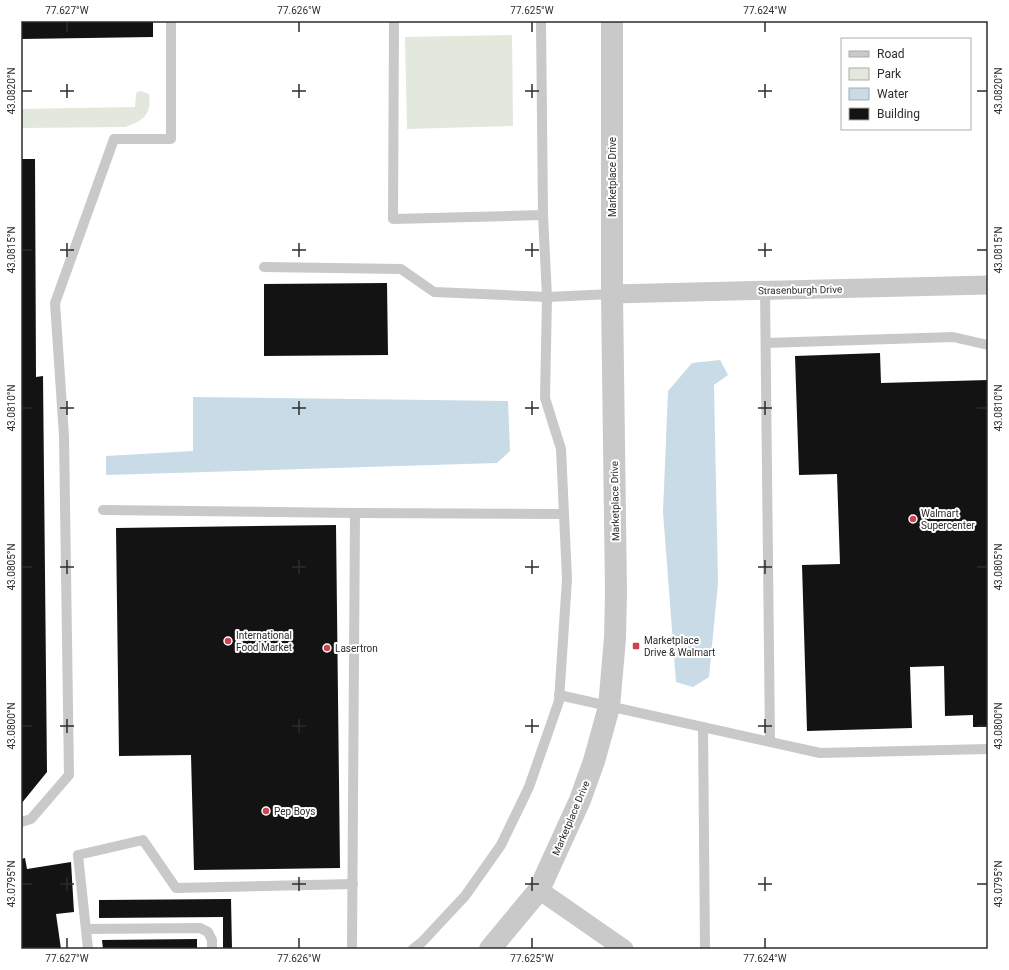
<svg xmlns="http://www.w3.org/2000/svg" width="1009" height="970" font-family="Roboto,sans-serif">
<style>
.green{fill:#e2e8db}
.water{fill:#c9dbe6}
.building{fill:#131313}
.lines{fill:none;stroke-linecap:round;stroke-linejoin:round}
.service{stroke:#c9c9c9;stroke-width:10}
.minor{stroke:#c9c9c9;stroke-width:19}
.tertiary{stroke:#c9c9c9;stroke-width:22}
.ticks{fill:none;stroke:#2c2c2c;stroke-width:1.5}
.poi-dot{fill:#d0424e;stroke:#fff;stroke-width:1.5}
.labels{text-anchor:middle;dominant-baseline:central;stroke-width:4;stroke-linejoin:round;paint-order:stroke}
.street-label{font-size:10px;fill:#2c2c2c;stroke:#fff}
.poi-label{font-size:10px;fill:#2c2c2c;stroke:#fff;text-anchor:start}
.neatline{fill:none;stroke:#2c2c2c;stroke-width:1.5}
.ticks-label{font-size:10px;text-anchor:middle;fill:#2c2c2c}
</style>
<rect width="100%" height="100%" fill="#fff"/>
<g class="green">
<polygon points="512,35 513,126 407,129 405,37"/>
<path d="M 141,91 L 149,94 C 152,115 143,121 125,127 L 21,128 L 21,109 L 135,107 L 136,94 L 137,92 Z"/>
</g>
<g class="water">
<polygon points="720,360 728,375 714,385 718,583 709,677 693,687 676,682 663,512 668,391 692,363"/>
<polygon points="193,397 508,401 510,451 497,463 106,475 106,456 193,451"/>
</g>
<g class="building">
<polygon points="21,21 153,21 153,37 21,39"/>
<polygon points="21,159 35,159 36,377 43,376 47,772 21,804"/>
<polygon points="387,283 388,355 264,356 264,284"/>
<polygon points="880,353 881,383 988,380 988,727 973,727 973,715 945,716 944,666 910,667 912,728 807,731 802,565 840,564 837,474 799,475 795,356"/>
<polygon points="336,525 340,868 194,870 191,755 119,756 116,528"/>
<polygon points="25,858 27,869 71,862 74,912 56,914 61,949 21,949 21,859"/>
<polygon points="231,899 232,949 223,949 223,917 99,918 99,900"/>
<polygon points="197,939 197,949 103,949 102,940"/>
</g>
<g class="lines">
<g class="service">
<polyline points="394,21 393,219 543,215"/>
<polyline points="264,267 401,269 434,292 547,297 612,294"/>
<polyline points="765,290 770,742"/>
<polyline points="766,343 953,337 988,345"/>
<polyline points="103,510 355,513 352,949"/>
<polyline points="355,513 564,514"/>
<polyline points="559,695 820,753 988,749"/>
<polyline points="703,727 705,949"/>
<polyline points="21,822 31,819 69,775 64,436 55,303 114,139 171,139 171,21"/>
<polyline points="86,929 200,928 208,932 212,940 212,949"/>
<polyline points="88,949 78,855 143,840 176,888 353,884"/>
<polyline points="413,949 422,942 465,896 501,845 529,787 559,701 567,579 561,449 545,398 547,297 543,215 541,21"/>
</g>
<g class="minor">
<polyline points="612,294 988,285"/>
<polyline points="539,890 624,949"/>
</g>
<polyline class="tertiary" points="490,949 539,890 580,800 594,761 609,707 615,638 616,593 612,294 612,21"/>
</g>
<path class="ticks" d="M 67,22 L 67,32M 299,22 L 299,32M 532,22 L 532,32M 765,22 L 765,32M 67,84 L 67,98M 299,84 L 299,98M 532,84 L 532,98M 765,84 L 765,98M 22,91 L 32,91M 60,91 L 74,91M 292,91 L 306,91M 525,91 L 539,91M 758,91 L 772,91M 977,91 L 987,91M 67,243 L 67,257M 299,243 L 299,257M 532,243 L 532,257M 765,243 L 765,257M 22,250 L 32,250M 60,250 L 74,250M 292,250 L 306,250M 525,250 L 539,250M 758,250 L 772,250M 977,250 L 987,250M 67,401 L 67,415M 299,401 L 299,415M 532,401 L 532,415M 765,401 L 765,415M 22,408 L 32,408M 60,408 L 74,408M 292,408 L 306,408M 525,408 L 539,408M 758,408 L 772,408M 977,408 L 987,408M 67,560 L 67,574M 299,560 L 299,574M 532,560 L 532,574M 765,560 L 765,574M 22,567 L 32,567M 60,567 L 74,567M 292,567 L 306,567M 525,567 L 539,567M 758,567 L 772,567M 977,567 L 987,567M 67,719 L 67,733M 299,719 L 299,733M 532,719 L 532,733M 765,719 L 765,733M 22,726 L 32,726M 60,726 L 74,726M 292,726 L 306,726M 525,726 L 539,726M 758,726 L 772,726M 977,726 L 987,726M 67,877 L 67,891M 299,877 L 299,891M 532,877 L 532,891M 765,877 L 765,891M 22,884 L 32,884M 60,884 L 74,884M 292,884 L 306,884M 525,884 L 539,884M 758,884 L 772,884M 977,884 L 987,884M 67,938 L 67,948M 299,938 L 299,948M 532,938 L 532,948M 765,938 L 765,948"/>
<g class="poi-dot">
<circle cx="913" cy="519" r="4"/>
<circle cx="228" cy="641" r="4"/>
<rect x="632" y="642" width="8" height="8" rx="2"/>
<circle cx="327" cy="648" r="4"/>
<circle cx="266" cy="811" r="4"/>
</g>
<g class="labels">
<g class="street-label">
<text transform="translate(612 177) rotate(-90)">Marketplace Drive</text>
<text transform="translate(800 290) rotate(-1)">Strasenburgh Drive</text>
<text transform="translate(615 501) rotate(-91)">Marketplace Drive</text>
<text transform="translate(571 818) rotate(-67)">Marketplace Drive</text>
</g>
<g class="poi-label">
<text x="921" y="513">Walmart<tspan x="921" dy="12">Supercenter</tspan></text>
<text x="236" y="635">International<tspan x="236" dy="12">Food Market</tspan></text>
<text x="644" y="640">Marketplace<tspan x="644" dy="12">Drive &amp; Walmart</tspan></text>
<text x="335" y="648">Lasertron</text>
<text x="274" y="811">Pep Boys</text>
</g>
</g>
<rect width="1009" height="970" fill="none" stroke="#ffffff" stroke-width="44"/>
<rect x="841" y="38" width="130" height="92" fill="#ffffff" stroke="#ababab"/>
<rect x="849" y="51" width="20" height="6" fill="#c9c9c9" stroke="#ababab"/>
<text x="877" y="58" font-size="12" fill="#2c2c2c">Road</text>
<rect x="849" y="68" width="20" height="12" fill="#e2e8db" stroke="#ababab"/>
<text x="877" y="78" font-size="12" fill="#2c2c2c">Park</text>
<rect x="849" y="88" width="20" height="12" fill="#c9dbe6" stroke="#ababab"/>
<text x="877" y="98" font-size="12" fill="#2c2c2c">Water</text>
<rect x="849" y="108" width="20" height="12" fill="#131313" stroke="#ababab"/>
<text x="877" y="118" font-size="12" fill="#2c2c2c">Building</text>
<rect x="22" y="22" width="965" height="926" class="neatline"/>
<g class="ticks-label">
<text x="67" y="14">77.627°W</text>
<text x="299" y="14">77.626°W</text>
<text x="532" y="14">77.625°W</text>
<text x="765" y="14">77.624°W</text>
<text transform="translate(11 91) rotate(-90)" y="4">43.0820°N</text>
<text transform="translate(998 91) rotate(-90)" y="4">43.0820°N</text>
<text transform="translate(11 250) rotate(-90)" y="4">43.0815°N</text>
<text transform="translate(998 250) rotate(-90)" y="4">43.0815°N</text>
<text transform="translate(11 408) rotate(-90)" y="4">43.0810°N</text>
<text transform="translate(998 408) rotate(-90)" y="4">43.0810°N</text>
<text transform="translate(11 567) rotate(-90)" y="4">43.0805°N</text>
<text transform="translate(998 567) rotate(-90)" y="4">43.0805°N</text>
<text transform="translate(11 726) rotate(-90)" y="4">43.0800°N</text>
<text transform="translate(998 726) rotate(-90)" y="4">43.0800°N</text>
<text transform="translate(11 884) rotate(-90)" y="4">43.0795°N</text>
<text transform="translate(998 884) rotate(-90)" y="4">43.0795°N</text>
<text x="67" y="962">77.627°W</text>
<text x="299" y="962">77.626°W</text>
<text x="532" y="962">77.625°W</text>
<text x="765" y="962">77.624°W</text>
</g>
</svg>
